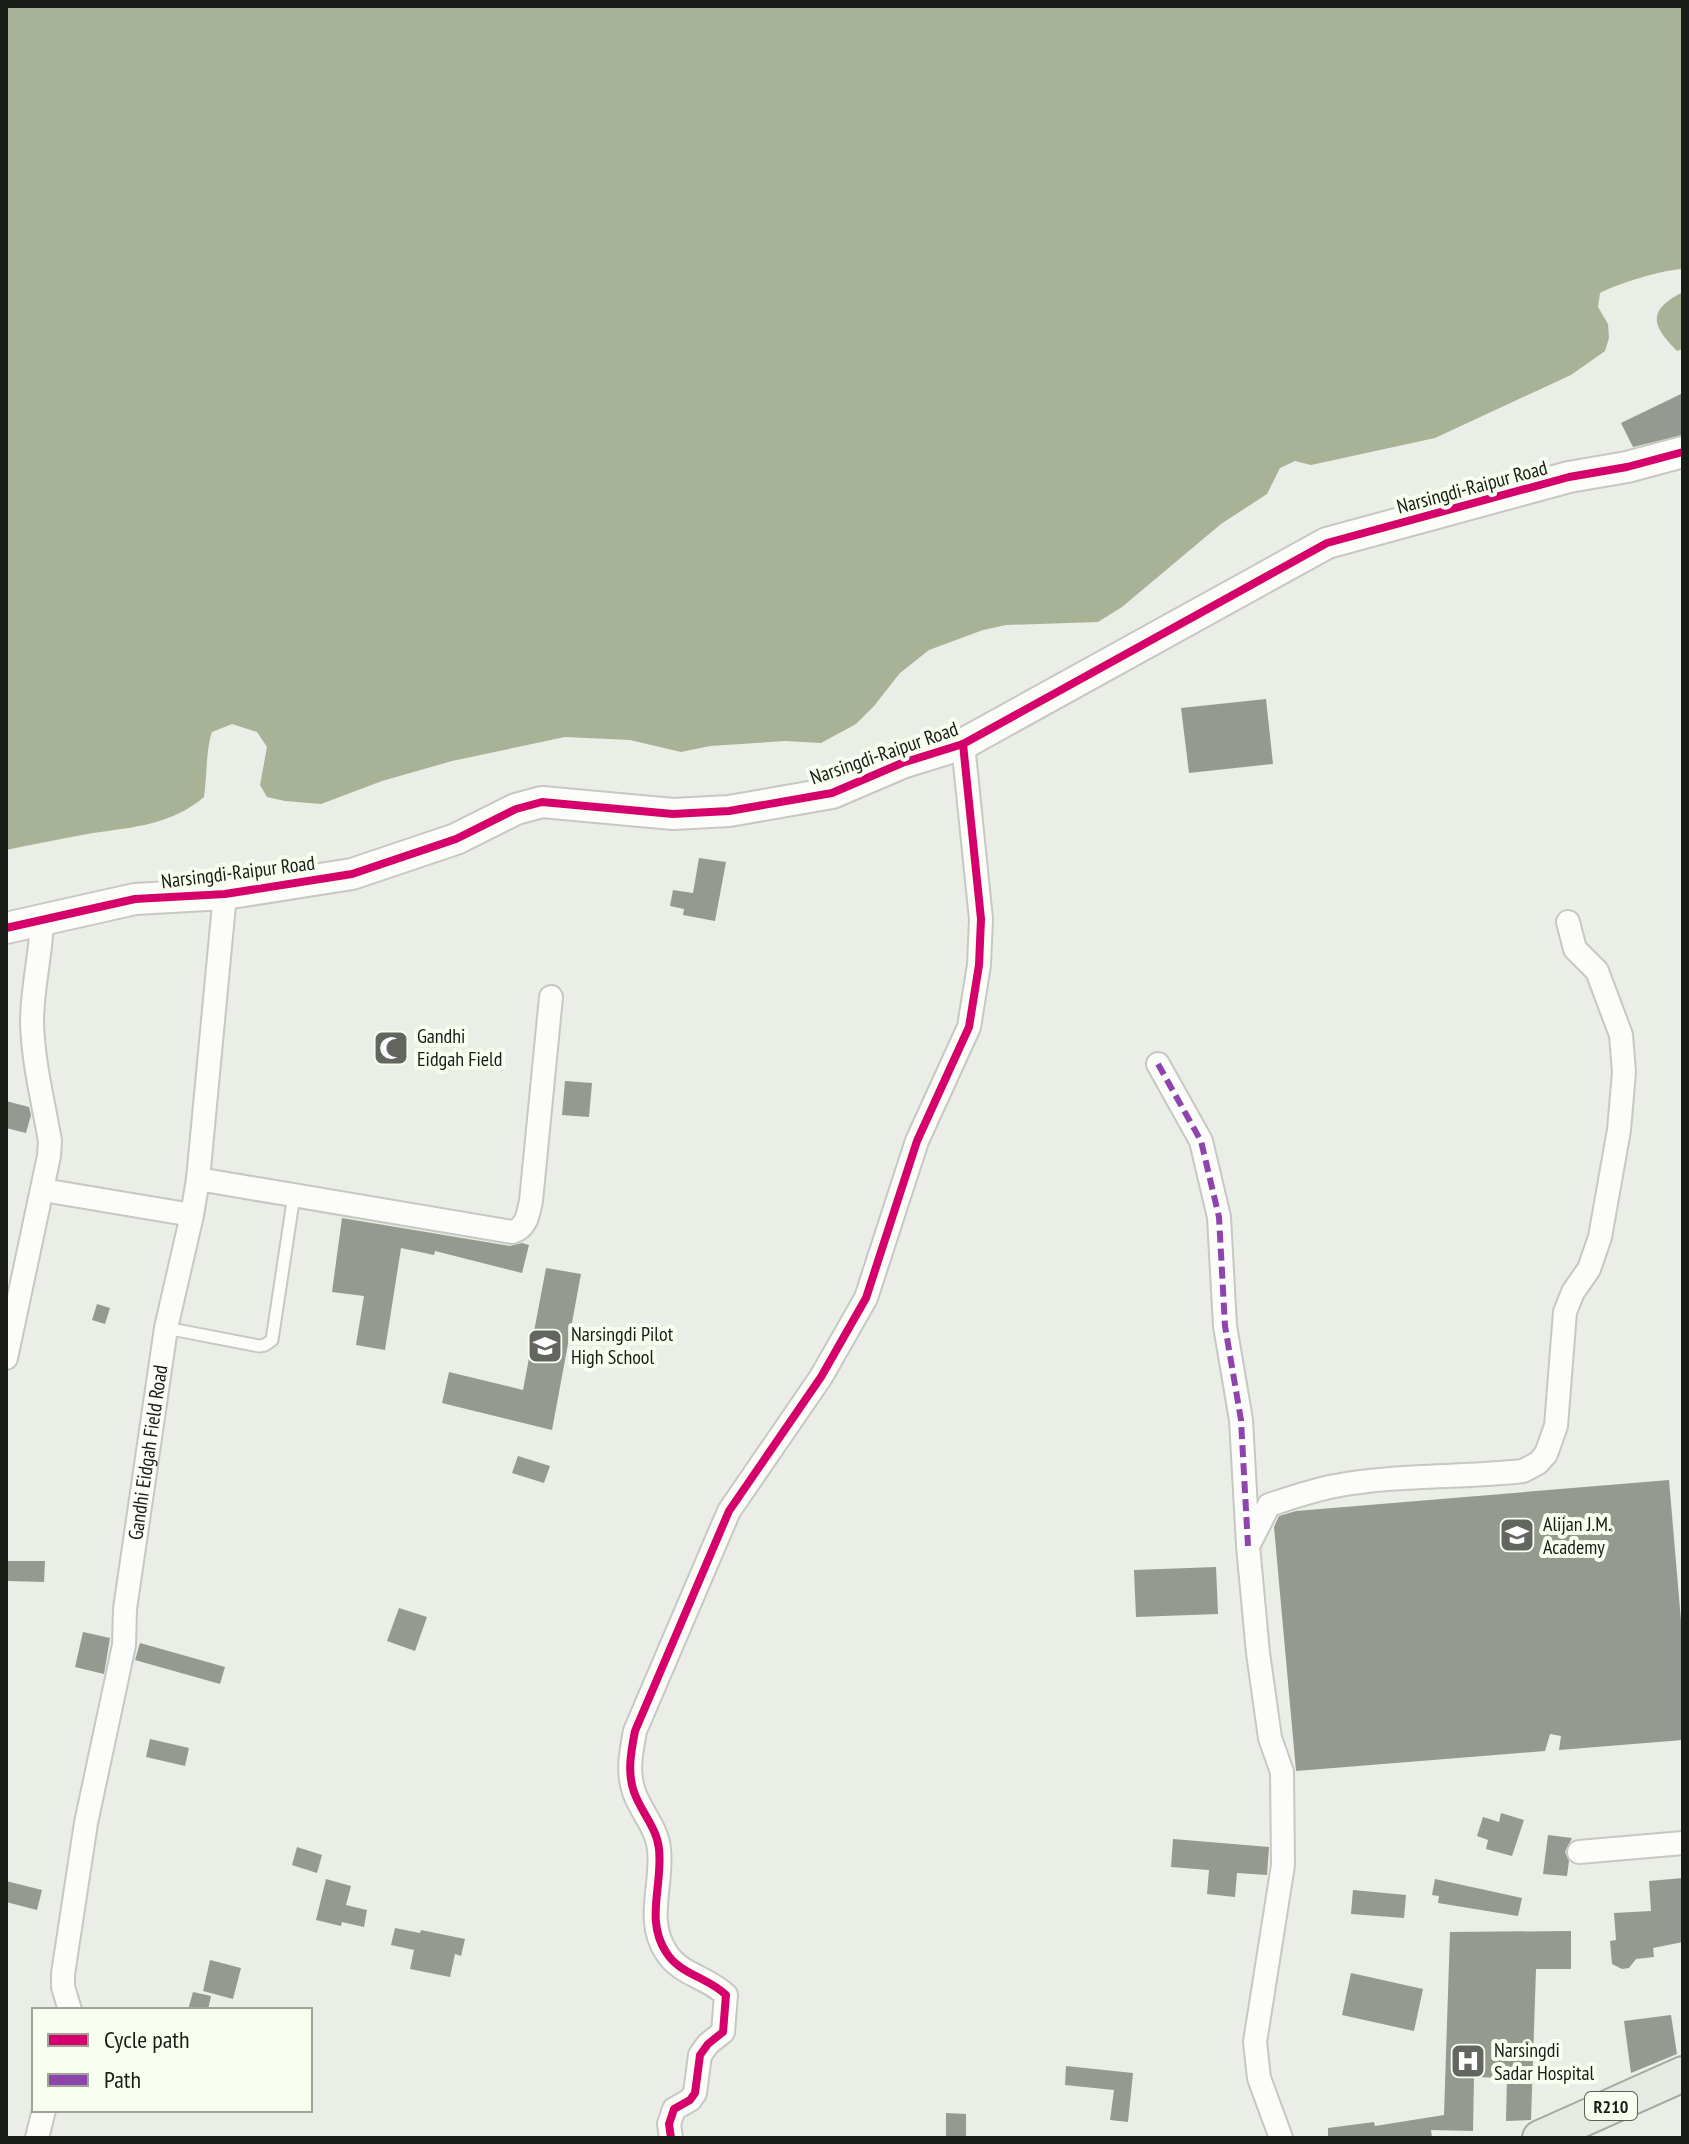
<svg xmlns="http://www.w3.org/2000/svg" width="1689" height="2144" font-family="'PT Sans Narrow',sans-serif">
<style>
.water{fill:#a7b297}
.building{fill:#959a90}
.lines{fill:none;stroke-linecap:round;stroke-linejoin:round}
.lane-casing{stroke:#c6c8c2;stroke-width:15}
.street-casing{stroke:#c6c8c2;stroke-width:26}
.secondary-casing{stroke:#c6c8c2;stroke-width:34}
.primary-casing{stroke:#a4aa9c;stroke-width:38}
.lane{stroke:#fcfcfb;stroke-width:11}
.street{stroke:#fcfcfb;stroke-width:22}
.secondary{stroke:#fcfcfb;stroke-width:30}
.primary{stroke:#e7e9e3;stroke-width:34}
.quiet{stroke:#8e44ad;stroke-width:6;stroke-dasharray:12 6;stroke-linecap:butt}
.cycleway-casing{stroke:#f8fef0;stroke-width:13}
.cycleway{stroke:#d6006c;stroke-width:8}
.labels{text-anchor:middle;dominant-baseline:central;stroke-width:8;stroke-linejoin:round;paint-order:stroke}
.shield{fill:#f8fef0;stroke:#5d6058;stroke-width:2}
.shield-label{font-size:18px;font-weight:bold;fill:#1a1c17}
.street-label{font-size:20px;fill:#1a1c17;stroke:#f8fef0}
.poi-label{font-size:20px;fill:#1a1c17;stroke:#f8fef0;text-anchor:start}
</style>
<rect width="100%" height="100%" fill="#eaeee6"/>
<g class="water">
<path d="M 6,6 L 1683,6 L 1683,269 C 1665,269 1616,284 1600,293 L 1598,307 L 1608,324 L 1609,338 L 1605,351 L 1571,375 L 1435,438 L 1311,465 L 1295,461 L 1280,468 L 1267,494 L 1221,524 L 1122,607 L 1098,622 L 1006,625 L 983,630 L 929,650 L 900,673 L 874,706 L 856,724 L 821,743 L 785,741 L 710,746 L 681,752 L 630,740 L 565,737 L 452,761 L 382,781 L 321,804 L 285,801 L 267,797 L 260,785 L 267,747 L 257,732 L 232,724 L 212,732 C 206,749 207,777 204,797 C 171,825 134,827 93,833 C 64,838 35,844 6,850 Z"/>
<path d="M 1683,292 L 1683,349 L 1677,351 C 1650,324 1648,310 1683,292 Z"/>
</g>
<g class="building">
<polygon points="1683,393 1683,435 1633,447 1621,423"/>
<polygon points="1266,699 1273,764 1189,773 1181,708"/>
<polygon points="699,858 726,862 715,921 683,915 684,909 670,906 673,890 693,893"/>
<polygon points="565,1081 592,1083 589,1117 562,1115"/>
<polygon points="6,1101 29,1107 31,1115 26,1133 6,1128"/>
<polygon points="342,1218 510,1246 522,1243 529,1245 522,1273 435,1251 434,1255 401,1248 385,1350 356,1345 364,1296 332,1292"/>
<polygon points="546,1268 581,1274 552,1430 442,1403 449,1372 523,1390"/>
<polygon points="97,1304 110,1308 105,1324 92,1320"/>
<polygon points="518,1456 550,1466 544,1483 512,1473"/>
<polygon points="1669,1480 1683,1644 1683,1740 1559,1750 1561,1736 1550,1734 1545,1751 1296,1771 1274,1527 1279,1516 1296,1511"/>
<polygon points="8,1561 45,1561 44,1582 8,1581"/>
<polygon points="1216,1567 1218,1614 1136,1617 1134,1570"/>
<polygon points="399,1608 427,1617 415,1651 387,1641"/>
<polygon points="83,1632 110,1638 104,1674 75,1667"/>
<polygon points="140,1643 225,1667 220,1684 135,1660"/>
<polygon points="150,1739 189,1748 185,1766 146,1757"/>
<polygon points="1501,1813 1524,1820 1512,1856 1486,1849 1488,1840 1477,1836 1483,1817 1499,1822"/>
<polygon points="1548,1835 1572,1838 1565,1852 1569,1861 1567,1876 1543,1874"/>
<polygon points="1173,1839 1269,1847 1267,1875 1237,1873 1235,1897 1207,1894 1209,1870 1171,1867"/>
<polygon points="297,1847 322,1855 317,1873 292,1865"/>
<polygon points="1683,1878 1683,1942 1653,1948 1654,1957 1636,1959 1629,1968 1622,1969 1612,1964 1610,1941 1616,1940 1614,1913 1651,1911 1649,1881"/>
<polygon points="326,1879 351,1886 346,1905 367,1910 364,1927 342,1922 341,1926 316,1920"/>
<polygon points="1435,1879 1522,1898 1518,1916 1438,1903 1439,1896 1432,1895"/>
<polygon points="6,1881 42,1890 37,1910 6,1902"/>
<polygon points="1353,1890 1406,1895 1404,1918 1351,1914"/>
<polygon points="395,1928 420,1933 421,1930 465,1939 461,1956 455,1954 450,1977 410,1969 414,1950 391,1945"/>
<polygon points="1571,1931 1571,1969 1536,1969 1531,2120 1506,2121 1507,2078 1474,2077 1473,2131 1431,2130 1432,2138 1328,2138 1328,2128 1374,2122 1375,2126 1444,2115 1450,1932"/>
<polygon points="210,1960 241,1968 233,1999 203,1991"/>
<polygon points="1351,1973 1423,1989 1414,2031 1342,2015"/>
<polygon points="193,1992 211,1996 208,2010 188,2010"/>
<polygon points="1671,2015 1677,2054 1631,2073 1624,2021"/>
<polygon points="1066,2066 1133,2073 1128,2122 1110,2120 1114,2090 1065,2085"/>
<polygon points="946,2113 966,2114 966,2138 946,2138"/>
</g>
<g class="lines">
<defs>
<polyline id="lane" points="166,1328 259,1346 265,1345 272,1340 294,1195"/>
<g id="street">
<polyline points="1158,1064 1201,1141 1219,1217 1225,1326 1241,1420 1248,1545"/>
<path d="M 198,1179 L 512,1232 C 527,1228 528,1214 531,1201 L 551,997"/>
<polyline points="43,1190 192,1215"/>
<path d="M 6,1358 L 49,1156 L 50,1141 C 43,1101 33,1062 32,1022 C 32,988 41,955 42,921"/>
<polyline points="1579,1852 1683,1843"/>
<path id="s1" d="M 70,2010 L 63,1987 L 63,1974 L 86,1823 L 124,1645 L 125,1609 L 166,1328 L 192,1215 L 198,1179 L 225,894"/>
<polyline points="37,2138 44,2110"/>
<path d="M 671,2138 L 669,2124 L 674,2109 L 690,2100 L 695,2093 L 700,2055 L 708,2044 L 723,2032 L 726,1995 C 708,1977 680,1975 666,1952 C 645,1920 663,1885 659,1849 C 657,1828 641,1812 634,1792 C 627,1772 631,1752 635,1731 L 729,1511 L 821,1377 L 866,1298 L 917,1141 L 969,1027 L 979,965 L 981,919 L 963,744"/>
<path d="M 1281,2138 L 1259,2078 L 1255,2042 L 1283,1865 L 1282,1772 L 1270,1738 L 1258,1653 L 1248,1546 L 1269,1505 C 1290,1498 1313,1490 1335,1486 C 1397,1474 1461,1478 1523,1471 L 1538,1463 L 1546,1454 L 1556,1426 L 1565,1312 L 1573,1292 L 1589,1269 L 1600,1237 L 1619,1130 L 1624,1072 L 1621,1035 L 1597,971 L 1575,949 L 1568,922"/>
</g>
<polyline id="secondary" points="6,928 135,899 225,894 352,874 456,839 516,809 542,802 673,814 729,811 832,793 902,763 963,744 1327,543 1569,477 1627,467 1683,452"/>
<polyline id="primary" points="1540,2138 1683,2074"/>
</defs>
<use href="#lane" class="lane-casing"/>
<use href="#street" class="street-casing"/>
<use href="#secondary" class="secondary-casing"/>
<use href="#primary" class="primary-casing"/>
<use href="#lane" class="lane"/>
<use href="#street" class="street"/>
<use href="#secondary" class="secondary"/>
<use href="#primary" class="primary"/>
<polyline class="quiet" points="1158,1064 1201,1141 1219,1217 1225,1326 1241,1420 1248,1546"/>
<defs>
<g id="cycleway">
<polyline points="6,928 135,899 225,894 352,874 456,839 516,809 542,802 673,814 729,811 832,793 902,763 963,744 1327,543 1569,477 1627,467 1683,452"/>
<path d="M 671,2138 L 669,2124 L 674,2109 L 690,2100 L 695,2093 L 700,2055 L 708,2044 L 723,2032 L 726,1995 C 708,1977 680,1975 666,1952 C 645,1920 663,1885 659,1849 C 657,1828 641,1812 634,1792 C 627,1772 631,1752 635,1731 L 729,1511 L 821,1377 L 866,1298 L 917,1141 L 969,1027 L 979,965 L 981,919 L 963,744"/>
</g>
</defs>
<use href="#cycleway" class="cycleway-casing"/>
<use href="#cycleway" class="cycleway"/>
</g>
<defs>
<symbol id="mosque-square" viewBox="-11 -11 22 22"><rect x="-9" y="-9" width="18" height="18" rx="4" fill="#63665f" stroke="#f8fef0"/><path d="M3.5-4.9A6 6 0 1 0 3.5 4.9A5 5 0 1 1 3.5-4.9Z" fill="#fff"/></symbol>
<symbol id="school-square" viewBox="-11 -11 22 22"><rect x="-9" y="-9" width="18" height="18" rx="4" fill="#63665f" stroke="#f8fef0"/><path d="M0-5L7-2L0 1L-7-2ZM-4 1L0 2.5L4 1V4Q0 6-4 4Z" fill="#fff"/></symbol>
<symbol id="hospital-square" viewBox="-11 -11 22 22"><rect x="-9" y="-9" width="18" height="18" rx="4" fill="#63665f" stroke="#f8fef0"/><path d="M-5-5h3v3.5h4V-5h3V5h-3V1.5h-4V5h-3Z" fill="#fff"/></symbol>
</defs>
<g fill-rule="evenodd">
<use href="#mosque-square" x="371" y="1028" width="40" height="40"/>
<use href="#school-square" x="525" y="1326" width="40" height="40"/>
<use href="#school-square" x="1497" y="1515" width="40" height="40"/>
<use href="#hospital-square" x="1448" y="2041" width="40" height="40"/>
</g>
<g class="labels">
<rect class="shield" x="1585" y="2092" width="52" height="28" rx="6"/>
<g class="shield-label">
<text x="1611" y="2106">R210</text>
</g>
<g class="street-label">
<text transform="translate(1472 487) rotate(-15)">Narsingdi-Raipur Road</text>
<text transform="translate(884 753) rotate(-19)">Narsingdi-Raipur Road</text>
<text transform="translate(238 872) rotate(-7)">Narsingdi-Raipur Road</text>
<text stroke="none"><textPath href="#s1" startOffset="566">Gandhi Eidgah Field Road</textPath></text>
</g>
<g class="poi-label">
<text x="417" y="1036">Gandhi<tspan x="417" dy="23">Eidgah Field</tspan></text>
<text x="571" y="1334">Narsingdi Pilot<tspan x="571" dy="23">High School</tspan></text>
<text x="1543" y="1524">Alijan J.M.<tspan x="1543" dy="23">Academy</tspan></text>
<text x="1494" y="2050">Narsingdi<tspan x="1494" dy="23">Sadar Hospital</tspan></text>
</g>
</g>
<rect width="1689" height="2144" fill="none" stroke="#1a1c17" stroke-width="16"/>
<rect x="32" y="2008" width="280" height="104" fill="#f8fef0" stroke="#9fa499" stroke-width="2"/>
<rect x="48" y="2034" width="40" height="12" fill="#d6006c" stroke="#9fa499" stroke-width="2"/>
<text x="104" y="2048" font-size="24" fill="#1a1c17">Cycle path</text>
<rect x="48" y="2074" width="40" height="12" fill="#8e44ad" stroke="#9fa499" stroke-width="2"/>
<text x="104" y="2088" font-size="24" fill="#1a1c17">Path</text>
</svg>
